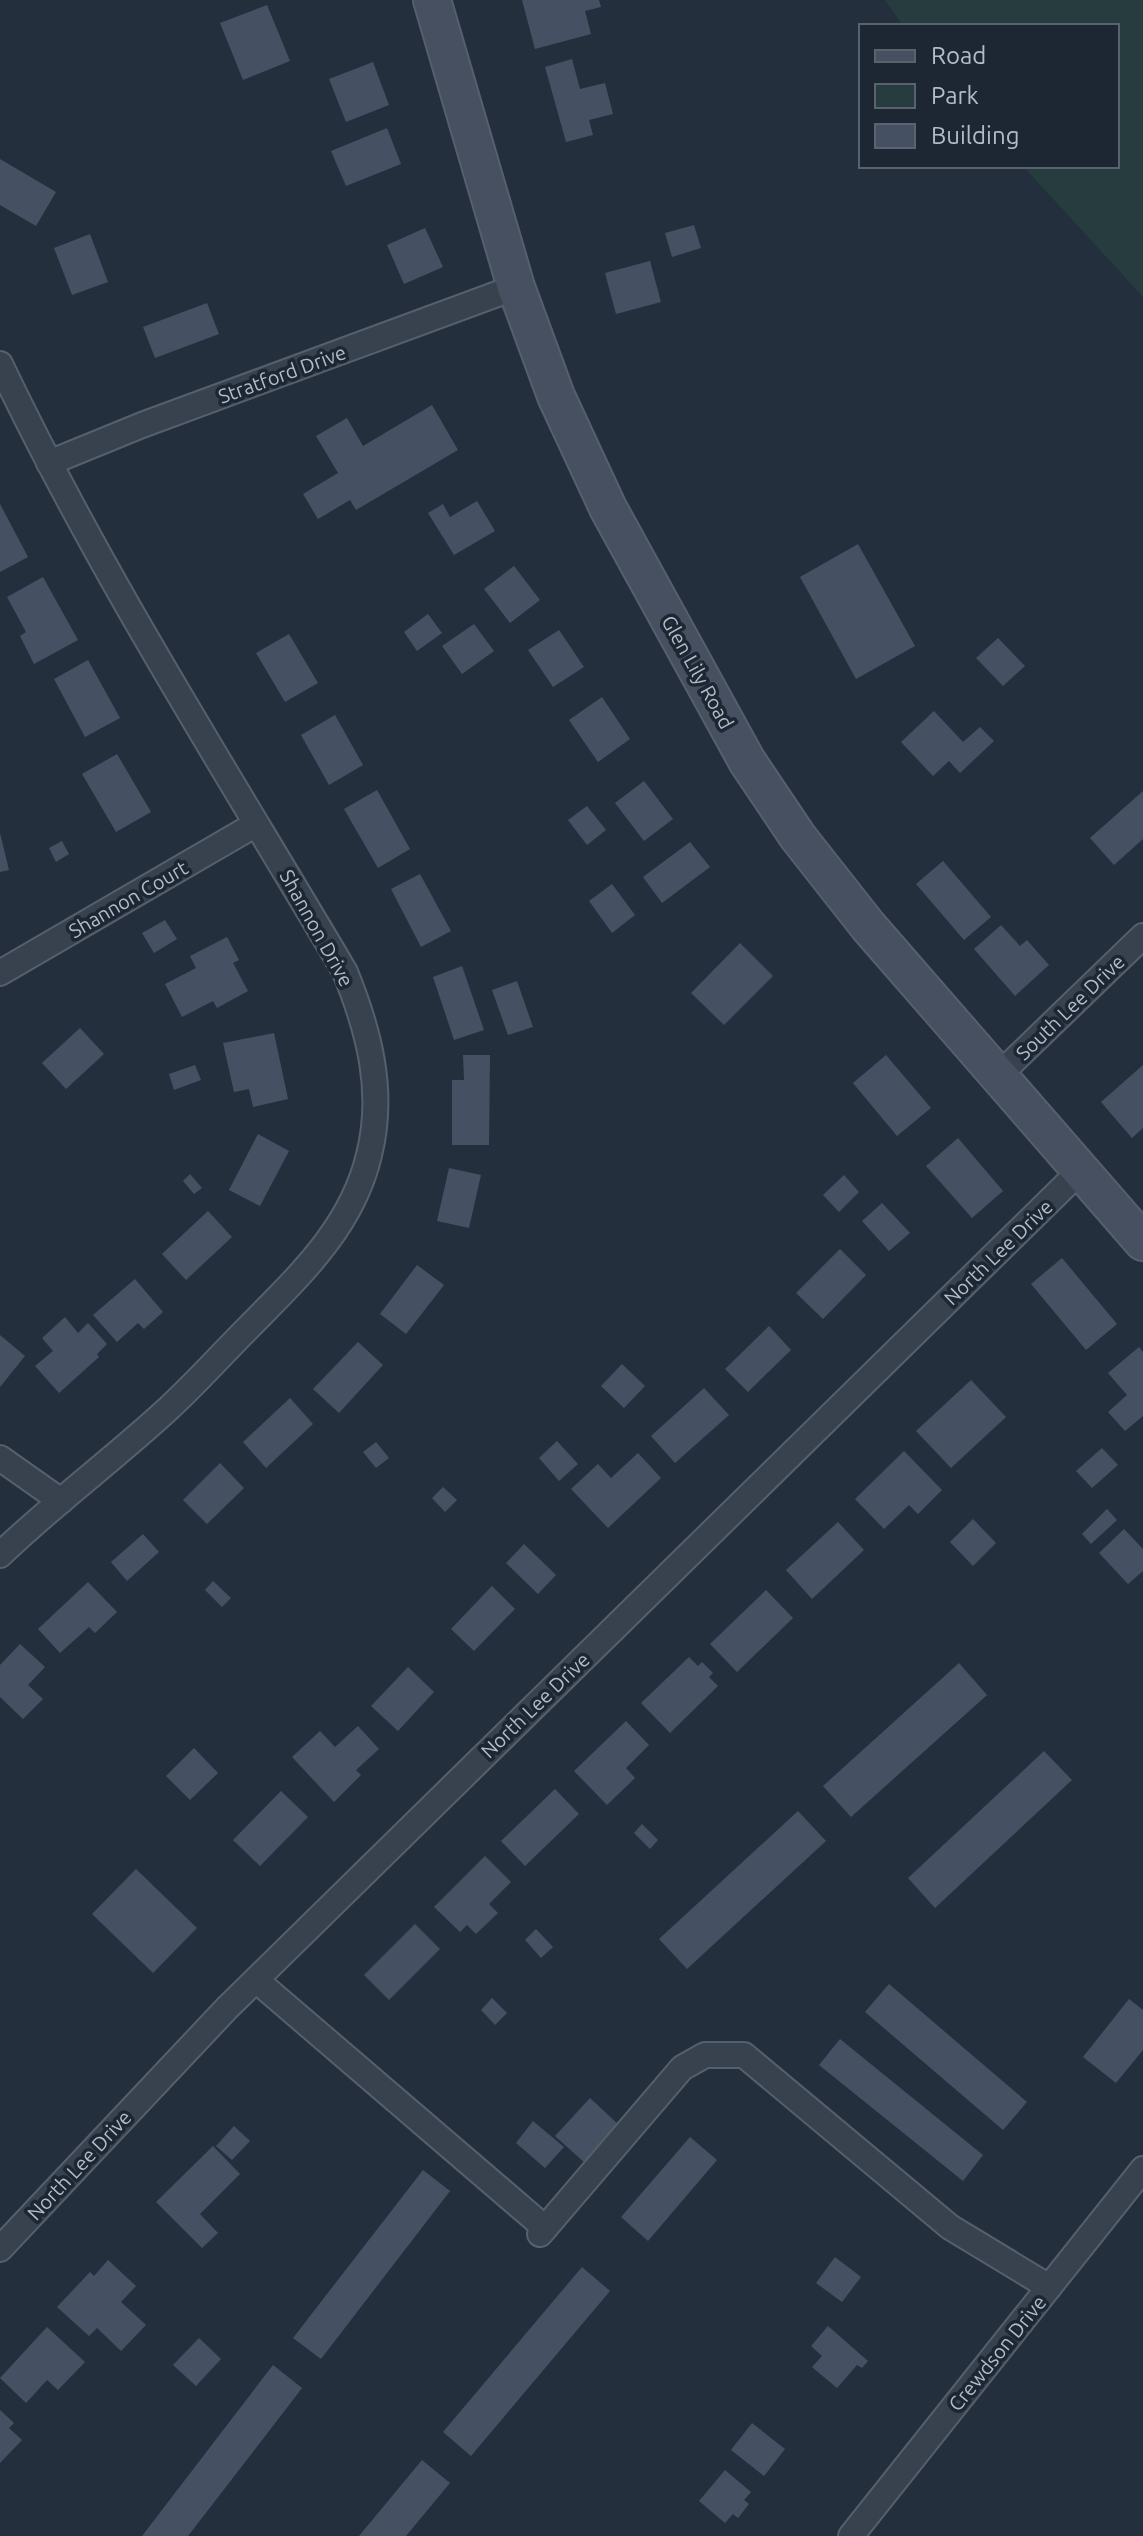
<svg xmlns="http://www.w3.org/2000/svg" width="1143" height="2536" font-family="Ubuntu,sans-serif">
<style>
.green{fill:#263c3f}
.building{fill:#455162}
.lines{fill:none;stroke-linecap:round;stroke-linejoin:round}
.street-casing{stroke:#565f6c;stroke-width:28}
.secondary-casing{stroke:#565f6c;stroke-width:40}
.street{stroke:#38414e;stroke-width:24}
.secondary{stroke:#465061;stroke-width:36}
.labels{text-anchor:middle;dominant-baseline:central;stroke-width:7;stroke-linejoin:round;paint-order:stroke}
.street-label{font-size:20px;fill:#b4bcc9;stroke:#1d2633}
</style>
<rect width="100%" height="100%" fill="#242f3e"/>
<polygon class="green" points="885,0 1143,0 1143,297 1023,166 1117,166 1117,26 903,26"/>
<g class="building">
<polygon points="522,0 599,0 601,7 585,11 591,34 535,49"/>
<polygon points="267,5 290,61 243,80 220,23"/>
<polygon points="572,59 580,89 605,83 613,114 589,120 593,135 566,142 545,67"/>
<polygon points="373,62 389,105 346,122 329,79"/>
<polygon points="387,128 401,164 346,186 331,151"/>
<polygon points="0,159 56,192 36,226 0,205"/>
<polygon points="694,225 701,248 672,257 665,233"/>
<polygon points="425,228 443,267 404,284 387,245"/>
<polygon points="90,234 108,282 72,295 54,248"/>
<polygon points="650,261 661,302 616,314 605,273"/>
<polygon points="207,303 219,334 155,358 143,327"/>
<polygon points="432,405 458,450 356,510 350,500 318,519 303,494 338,473 316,436 347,418 363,446"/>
<polygon points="477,501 495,531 454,555 428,513 443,504 450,517"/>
<polygon points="0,504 28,557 0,572"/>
<polygon points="858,544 915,646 856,679 800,577"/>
<polygon points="514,566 540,600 510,623 484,589"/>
<polygon points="43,577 78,640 34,664 20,636 26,632 7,597"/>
<polygon points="428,614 442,633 417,651 404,632"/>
<polygon points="474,624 494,651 462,674 442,646"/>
<polygon points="559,630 584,667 553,687 528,650"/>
<polygon points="289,634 318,683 285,702 256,653"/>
<polygon points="998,638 1025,666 1003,686 976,658"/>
<polygon points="88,660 120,718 85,737 54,679"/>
<polygon points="602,697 630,739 598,762 569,720"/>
<polygon points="934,711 963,742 980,727 994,741 960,773 949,761 933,776 901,742"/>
<polygon points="335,715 363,765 329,785 301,735"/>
<polygon points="117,754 151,812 116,832 82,774"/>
<polygon points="644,781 673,819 644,841 615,803"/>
<polygon points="377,790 410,849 378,868 344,809"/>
<polygon points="1143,791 1143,839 1114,865 1090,838"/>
<polygon points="587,806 606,830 587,845 568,820"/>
<polygon points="0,833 9,870 0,872"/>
<polygon points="62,841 69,854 56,862 49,848"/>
<polygon points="690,842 710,867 662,903 643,877"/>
<polygon points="943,861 991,917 964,940 916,884"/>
<polygon points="420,874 451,931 421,947 391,889"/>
<polygon points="612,884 635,915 612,933 589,901"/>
<polygon points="165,920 177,939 154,953 142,933"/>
<polygon points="1001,925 1020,946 1027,940 1049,965 1015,996 974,949"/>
<polygon points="227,937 239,960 233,963 248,991 217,1008 213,1001 182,1017 165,984 196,968 190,956"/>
<polygon points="740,943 773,976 724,1025 691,993"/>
<polygon points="462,966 484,1030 454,1040 433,977"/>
<polygon points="517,981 533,1027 508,1035 492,990"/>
<polygon points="80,1028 104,1054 66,1089 42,1063"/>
<polygon points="274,1033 288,1099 253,1107 249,1089 234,1092 223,1043"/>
<polygon points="463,1055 490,1055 489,1145 452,1145 452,1080 464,1080"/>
<polygon points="886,1055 931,1108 897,1136 853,1083"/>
<polygon points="195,1065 201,1080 174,1090 169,1074"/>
<polygon points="1143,1065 1143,1128 1132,1138 1101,1102"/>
<polygon points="258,1134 289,1151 260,1206 229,1190"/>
<polygon points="958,1138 1003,1191 972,1218 926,1166"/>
<polygon points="449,1168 481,1175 469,1228 437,1221"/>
<polygon points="190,1174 202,1188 194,1194 183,1181"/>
<polygon points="844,1175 859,1192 839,1212 823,1195"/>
<polygon points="882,1203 910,1233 889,1251 862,1221"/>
<polygon points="208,1211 232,1237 186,1280 162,1254"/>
<polygon points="840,1249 866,1275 823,1319 796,1293"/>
<polygon points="1062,1258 1117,1324 1086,1350 1031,1284"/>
<polygon points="417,1265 444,1285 406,1334 380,1314"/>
<polygon points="135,1279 163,1312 144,1329 138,1323 117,1342 93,1315"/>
<polygon points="65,1317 78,1333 88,1323 107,1344 97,1354 99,1357 59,1393 35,1366 53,1351 42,1338"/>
<polygon points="769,1326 791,1350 748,1392 725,1369"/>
<polygon points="0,1335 25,1356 0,1387"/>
<polygon points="358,1342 383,1365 339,1413 313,1389"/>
<polygon points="1139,1347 1143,1352 1143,1416 1125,1431 1108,1412 1127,1395 1108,1373"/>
<polygon points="622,1364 645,1386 624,1408 601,1386"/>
<polygon points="971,1380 1006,1417 951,1468 916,1431"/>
<polygon points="704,1388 729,1415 675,1463 651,1436"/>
<polygon points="290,1398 313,1424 266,1468 243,1442"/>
<polygon points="557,1441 578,1464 559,1481 539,1458"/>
<polygon points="376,1442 389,1458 376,1468 363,1452"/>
<polygon points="1102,1448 1118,1465 1092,1488 1076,1471"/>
<polygon points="904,1451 942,1490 918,1514 909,1505 884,1529 855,1499"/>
<polygon points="638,1453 661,1478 608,1528 571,1489 598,1464 611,1478"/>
<polygon points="220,1463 244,1488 207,1524 183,1500"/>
<polygon points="443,1487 457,1500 445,1512 432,1498"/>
<polygon points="1107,1509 1117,1520 1091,1544 1082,1534"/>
<polygon points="973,1519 996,1543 973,1566 950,1542"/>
<polygon points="838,1522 864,1550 812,1599 786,1570"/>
<polygon points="1124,1529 1143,1549 1143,1571 1128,1584 1099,1553"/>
<polygon points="143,1534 159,1552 127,1581 111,1562"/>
<polygon points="524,1544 556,1575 538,1594 506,1563"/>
<polygon points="213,1581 231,1598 222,1607 205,1590"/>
<polygon points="88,1582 117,1612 95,1633 89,1627 60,1653 38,1629"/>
<polygon points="492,1586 515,1609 474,1651 451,1629"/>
<polygon points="766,1590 793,1618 737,1672 710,1644"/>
<polygon points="20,1644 45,1667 28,1685 43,1699 23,1719 0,1697 0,1665"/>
<polygon points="689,1657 698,1666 702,1662 713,1673 709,1677 718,1686 670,1733 641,1703"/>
<polygon points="959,1663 987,1695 851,1817 823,1786"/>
<polygon points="408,1667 434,1692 398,1731 371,1706"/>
<polygon points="626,1721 649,1745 626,1768 635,1778 607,1805 574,1771"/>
<polygon points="358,1726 379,1749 356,1770 361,1775 334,1802 292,1757 320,1731 335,1747"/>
<polygon points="194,1748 218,1773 190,1800 166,1776"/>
<polygon points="1044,1751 1072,1780 935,1908 908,1878"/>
<polygon points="555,1789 579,1814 525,1866 501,1841"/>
<polygon points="281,1791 308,1817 260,1866 233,1840"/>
<polygon points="798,1811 826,1841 687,1969 659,1939"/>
<polygon points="642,1824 658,1840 650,1849 634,1833"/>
<polygon points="485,1856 511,1882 489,1904 498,1913 476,1934 467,1925 460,1932 434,1907"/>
<polygon points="136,1869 197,1928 153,1973 92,1914"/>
<polygon points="415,1924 440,1949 389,2000 364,1975"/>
<polygon points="536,1929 553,1947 541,1958 525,1940"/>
<polygon points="889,1984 1027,2102 1003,2130 865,2012"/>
<polygon points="492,1998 507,2013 495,2025 481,2010"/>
<polygon points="1129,1999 1143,2010 1143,2050 1116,2083 1083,2057"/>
<polygon points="840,2039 983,2155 963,2181 819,2065"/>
<polygon points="590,2098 620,2126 586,2164 555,2136"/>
<polygon points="533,2121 564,2147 545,2168 516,2143"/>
<polygon points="234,2126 250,2141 232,2160 216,2146"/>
<polygon points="690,2137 717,2160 648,2241 621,2217"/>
<polygon points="213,2146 240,2174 200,2214 218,2233 202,2248 156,2202"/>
<polygon points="423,2170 450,2191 321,2359 293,2338"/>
<polygon points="835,2257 861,2277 842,2302 816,2283"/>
<polygon points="108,2260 136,2286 121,2302 146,2325 121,2351 97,2328 89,2336 57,2307 90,2272 94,2276"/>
<polygon points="582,2267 610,2291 471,2456 443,2432"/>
<polygon points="828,2326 868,2361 862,2368 857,2365 837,2388 812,2367 822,2356 811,2346"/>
<polygon points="47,2327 85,2362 58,2390 47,2380 26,2403 0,2378"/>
<polygon points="199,2338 221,2359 196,2386 173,2365"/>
<polygon points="273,2365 302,2388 286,2409 188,2536 142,2536"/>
<polygon points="0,2410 14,2423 9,2428 22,2440 0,2463"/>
<polygon points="752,2423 785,2449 764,2476 731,2450"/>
<polygon points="422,2460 450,2483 406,2536 359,2536"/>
<polygon points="725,2470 751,2492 744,2500 749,2504 738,2518 733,2514 725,2523 699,2501"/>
</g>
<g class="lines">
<defs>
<g id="street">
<path d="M 0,364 C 100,574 227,772 345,972 C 369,1031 385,1091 369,1155 C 352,1227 300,1275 250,1326 C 223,1353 197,1382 169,1408 C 114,1459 54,1503 0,1555"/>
<polyline points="49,463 142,425 516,287"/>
<polyline points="0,973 256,824"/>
<polyline points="997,1077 1143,936"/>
<polyline points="0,1458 61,1501"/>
<polyline points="256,1980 545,2228"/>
<polyline points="540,2234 682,2068 705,2055 744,2055 950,2227 1049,2287"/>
<polyline points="0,2249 227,2008 1080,1171"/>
<polyline points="851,2536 1143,2169"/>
</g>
<polyline id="secondary" points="432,0 516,287 556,396 608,508 747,761 798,837 868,926 1143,1242"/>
</defs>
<use href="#street" class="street-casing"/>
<use href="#secondary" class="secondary-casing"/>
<use href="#street" class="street"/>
<use href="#secondary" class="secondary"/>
</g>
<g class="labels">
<g class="street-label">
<text transform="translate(282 374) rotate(-20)">Stratford Drive</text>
<text transform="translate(698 672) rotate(61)">Glen Lily Road</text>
<text transform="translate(128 899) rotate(-30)">Shannon Court</text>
<text transform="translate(317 928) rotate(61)">Shannon Drive</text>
<text transform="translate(1070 1007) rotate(-44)">South Lee Drive</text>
<text transform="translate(998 1252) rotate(-44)">North Lee Drive</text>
<text transform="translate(535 1705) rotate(-44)">North Lee Drive</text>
<text transform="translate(79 2165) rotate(-47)">North Lee Drive</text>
<text transform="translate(997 2353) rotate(-51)">Crewdson Drive</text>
</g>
</g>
<rect x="859" y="24" width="260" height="144" fill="#1d2633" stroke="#59626f" stroke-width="2"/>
<rect x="875" y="50" width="40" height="12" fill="#465061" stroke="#59626f" stroke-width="2"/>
<text x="931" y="64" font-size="24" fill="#b4bcc9">Road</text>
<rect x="875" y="84" width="40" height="24" fill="#263c3f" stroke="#59626f" stroke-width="2"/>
<text x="931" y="104" font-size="24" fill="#b4bcc9">Park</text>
<rect x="875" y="124" width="40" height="24" fill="#455162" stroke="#59626f" stroke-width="2"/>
<text x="931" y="144" font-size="24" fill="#b4bcc9">Building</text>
</svg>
